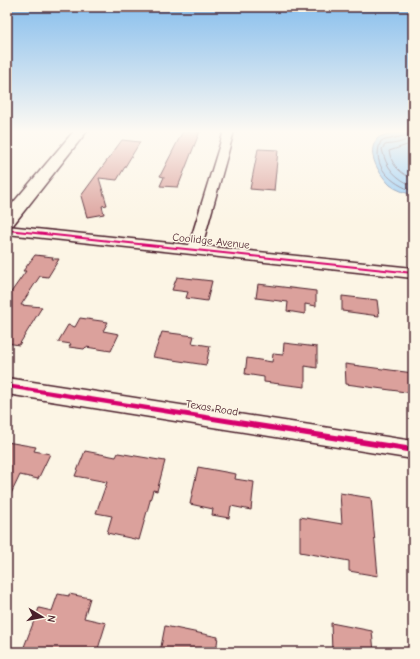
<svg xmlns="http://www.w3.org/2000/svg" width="420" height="659" font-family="'Comic Neue',sans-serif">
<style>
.water{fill:#97ccf5;stroke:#7887a4}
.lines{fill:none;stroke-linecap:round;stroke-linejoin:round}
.shore{stroke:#69647c;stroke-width:1}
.building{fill:#dba19c;stroke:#4a1f2b}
.street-casing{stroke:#4a1f2b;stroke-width:3}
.secondary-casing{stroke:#4a1f2b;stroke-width:3}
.street{fill:#fcf5e5;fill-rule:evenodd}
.secondary{fill:#fcf5e5;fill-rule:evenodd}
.cycleway-casing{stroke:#fcf5e5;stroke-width:3}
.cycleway{fill:#d6006c;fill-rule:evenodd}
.labels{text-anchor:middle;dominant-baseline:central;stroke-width:3;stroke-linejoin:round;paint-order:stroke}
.street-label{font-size:11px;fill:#4a1f2b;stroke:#fcf5e5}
</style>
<rect width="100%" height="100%" fill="#fcf5e5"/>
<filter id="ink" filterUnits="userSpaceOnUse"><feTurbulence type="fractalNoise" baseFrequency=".025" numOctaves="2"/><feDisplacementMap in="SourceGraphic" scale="8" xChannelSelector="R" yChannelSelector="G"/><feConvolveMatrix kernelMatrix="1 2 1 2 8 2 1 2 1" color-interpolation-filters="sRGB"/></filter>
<g filter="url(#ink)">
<path class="water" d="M 392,133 L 413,133 L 413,195 C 406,193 396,190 390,185 C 380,175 365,153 377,139 C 380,135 388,135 392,133 Z"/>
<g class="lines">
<g class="shore">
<path d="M 406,131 L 406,135 L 404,136 L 381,141 C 370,166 392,184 413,191"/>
<path d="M 411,131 C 408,144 396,143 385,145 L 382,149 C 386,168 395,178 413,186"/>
<path d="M 413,143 L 389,151 C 392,166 400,173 413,179"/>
</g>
</g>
<g class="building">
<polygon points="183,131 200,131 178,187 160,186 164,177 160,176"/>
<polygon points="122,140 140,142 117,180 99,178 107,205 102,206 104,214 87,217 81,196"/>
<polygon points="258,149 278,150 274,191 250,189"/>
<polygon points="35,255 53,257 52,259 59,259 48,277 40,276 21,305 42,307 19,345 7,343 7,298 26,271 23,271"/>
<polygon points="177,277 212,281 207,301 186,298 188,292 172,290"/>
<polygon points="258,284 316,291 316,306 305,304 305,314 287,311 288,302 256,298"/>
<polygon points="342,296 377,300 379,316 342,311"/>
<polygon points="80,318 108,322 103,331 119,334 111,351 86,347 84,349 69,347 71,344 58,342 68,325 75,327"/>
<polygon points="162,332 194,336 192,343 210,346 206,365 153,357"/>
<polygon points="284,343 317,347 317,368 305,366 305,387 264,382 264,377 245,374 247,358 272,362 273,354 283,355"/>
<polygon points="345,364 413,373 413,393 346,384"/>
<polygon points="7,442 36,447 34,451 50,454 38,479 20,475 7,502"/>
<polygon points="85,451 116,457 118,453 165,461 157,491 153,490 139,540 107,533 112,516 96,513 107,482 75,476"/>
<polygon points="198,467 236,474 235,479 254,482 251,510 231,506 229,518 212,515 213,509 190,504"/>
<polygon points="340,493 371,498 378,576 349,571 349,561 300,552 300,517 342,524"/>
<polygon points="58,594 69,596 69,594 90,598 84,618 106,623 97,652 22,652 39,608 52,611"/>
<polygon points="331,623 372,631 374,652 332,652"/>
<polygon points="165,626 218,637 216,652 160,652"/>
</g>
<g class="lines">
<defs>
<g id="street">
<polygon points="224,131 234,131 202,246 413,268 413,278 7,234 7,226 189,245"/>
<polygon points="7,378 413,441 413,459 7,394"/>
</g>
<polygon id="secondary" points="74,131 87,131 13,225 7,226 7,210"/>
</defs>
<use href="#street" class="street-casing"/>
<use href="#secondary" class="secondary-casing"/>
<use href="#street" class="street"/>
<use href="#secondary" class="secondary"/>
<defs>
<g id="cycleway">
<polygon points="7,229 413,272 413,274 7,231"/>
<polygon points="7,384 413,447 413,453 7,388"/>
</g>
</defs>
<use href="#cycleway" class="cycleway-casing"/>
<use href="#cycleway" class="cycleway"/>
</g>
</g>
<linearGradient id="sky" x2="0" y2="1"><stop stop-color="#87beed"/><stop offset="0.59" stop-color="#fefaf3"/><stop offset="1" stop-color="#fefaf3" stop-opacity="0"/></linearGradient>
<rect width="420" height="223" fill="url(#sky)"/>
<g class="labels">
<g class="street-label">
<text transform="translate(211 241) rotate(6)">Coolidge Avenue</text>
<text transform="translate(212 408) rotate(9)">Texas Road</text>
</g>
</g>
<rect width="420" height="659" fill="none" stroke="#fcf5e5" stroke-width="24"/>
<rect x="12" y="12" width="396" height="635" fill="none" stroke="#4a1f2b" stroke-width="1.5" filter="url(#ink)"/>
<g transform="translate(42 617) rotate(100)" stroke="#fcf5e5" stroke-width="3" paint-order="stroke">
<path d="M0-3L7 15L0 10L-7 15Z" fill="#4a1f2b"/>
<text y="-6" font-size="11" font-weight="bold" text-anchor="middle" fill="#4a1f2b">N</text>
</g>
</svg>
